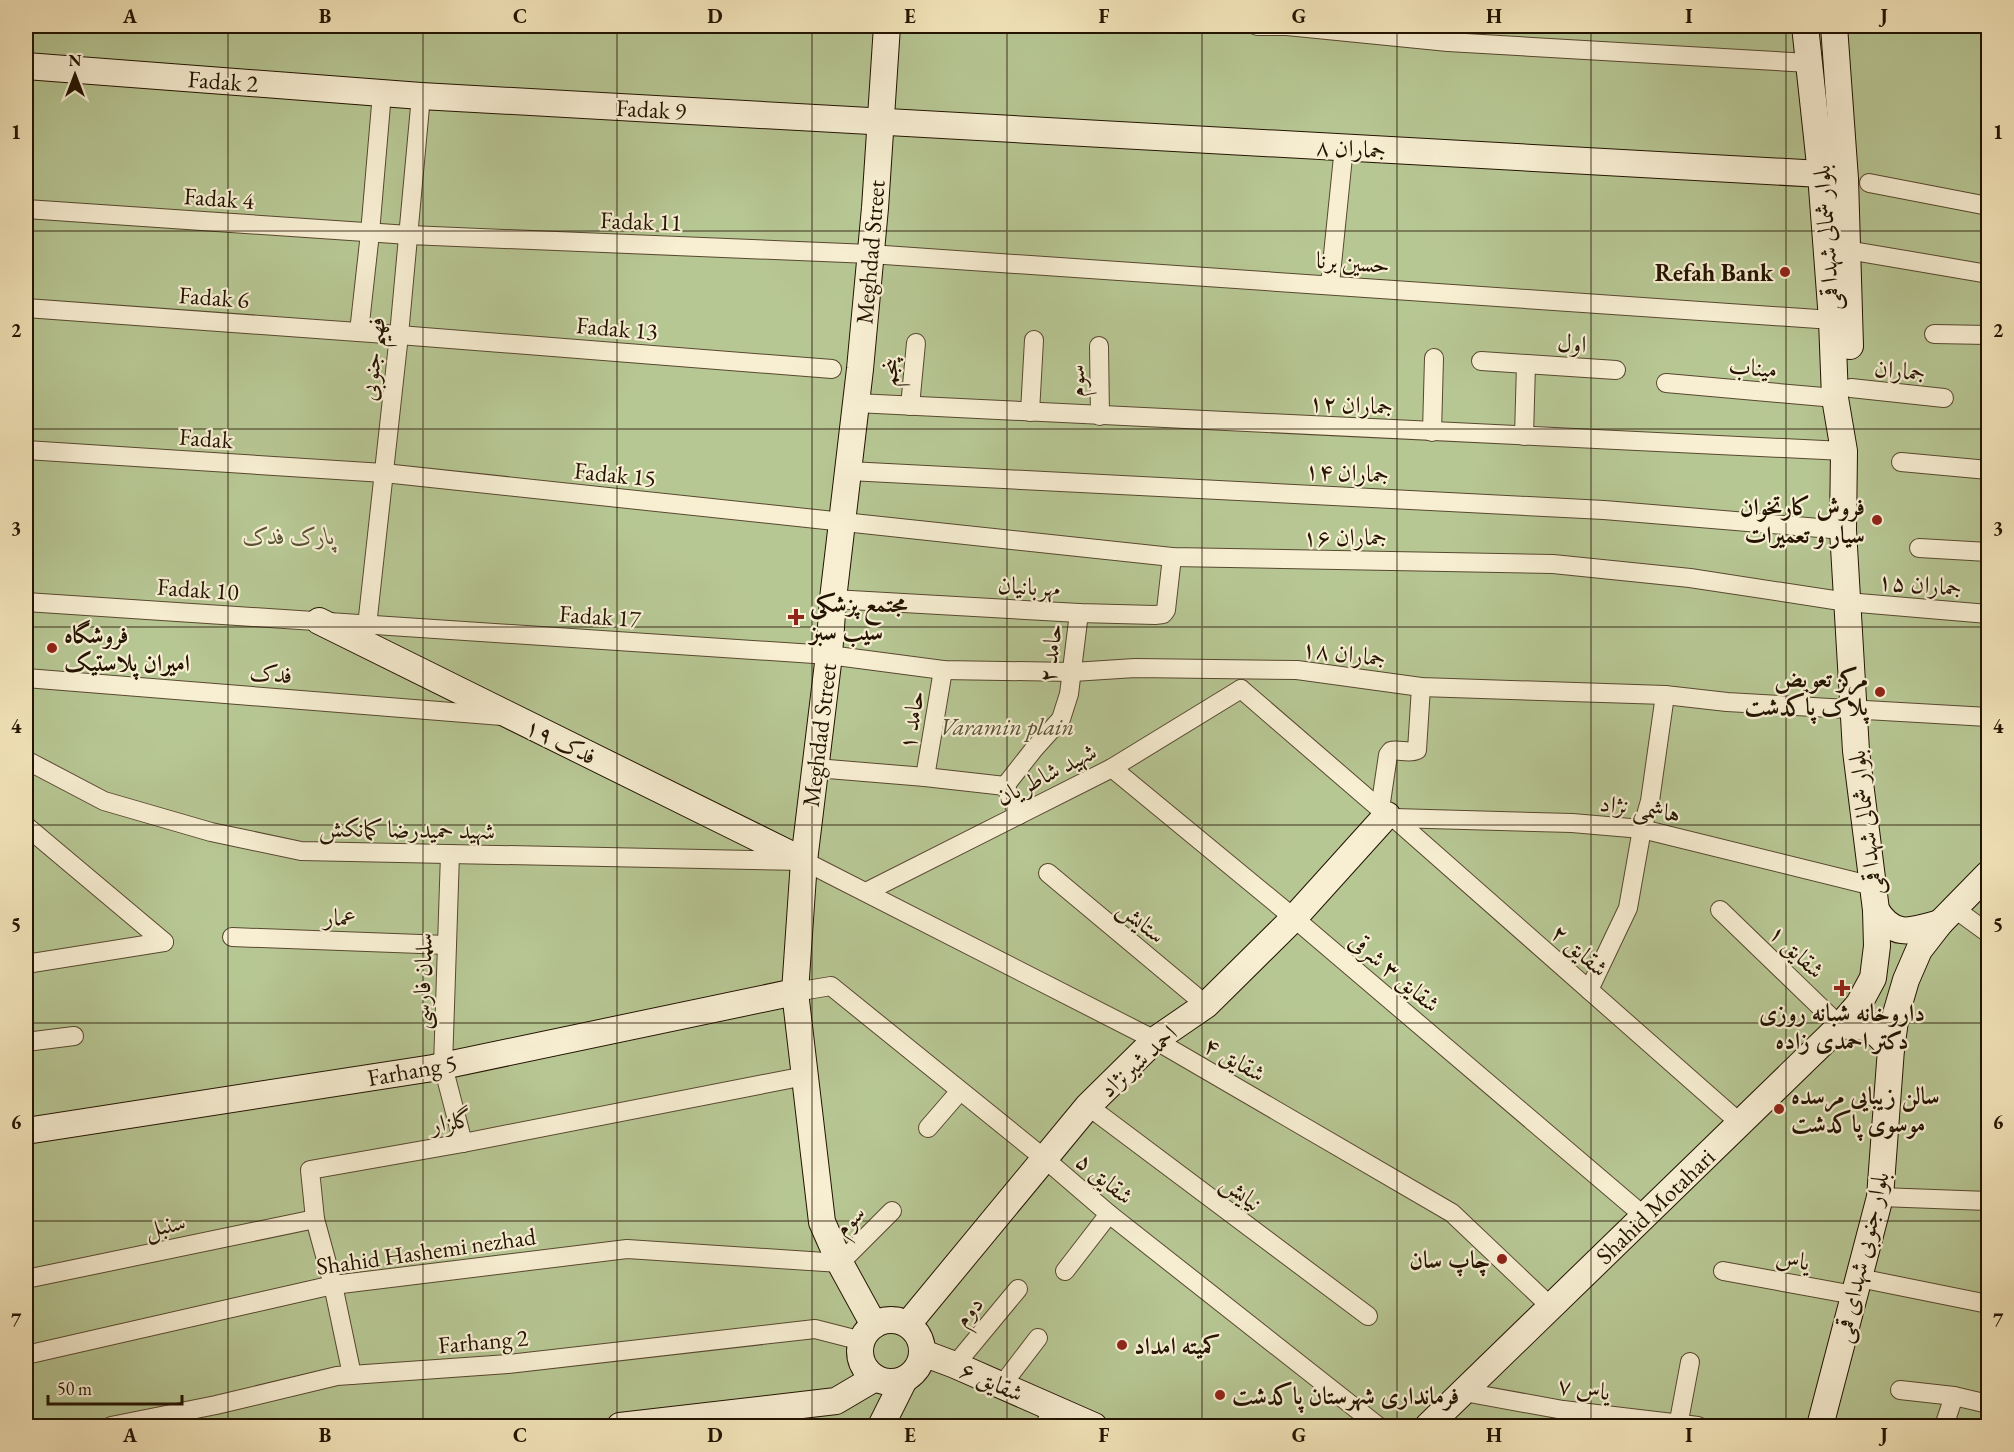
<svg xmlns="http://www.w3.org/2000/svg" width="2014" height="1452" font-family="'EB Garamond',Amiri,serif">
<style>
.green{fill:#b7c794;stroke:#6c6d4a;stroke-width:1.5}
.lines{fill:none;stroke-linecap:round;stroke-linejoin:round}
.street-casing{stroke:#57482f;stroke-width:20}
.secondary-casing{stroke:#221300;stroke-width:28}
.street{stroke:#f8efd3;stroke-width:18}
.secondary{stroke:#f8efd3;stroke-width:26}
.grid{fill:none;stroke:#221300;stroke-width:1.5;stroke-opacity:0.55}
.poi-dot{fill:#8f2418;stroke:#f8efd3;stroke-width:2}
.labels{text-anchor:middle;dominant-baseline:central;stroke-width:4.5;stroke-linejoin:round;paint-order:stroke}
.street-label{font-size:24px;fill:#221300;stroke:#f8efd3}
.poi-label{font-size:24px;font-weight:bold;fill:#221300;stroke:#f8efd3;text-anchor:start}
.park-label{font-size:24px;font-style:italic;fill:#565234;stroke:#f8efd3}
.neatline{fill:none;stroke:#221300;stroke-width:2}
.grid-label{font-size:20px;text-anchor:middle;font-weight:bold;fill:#221300}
</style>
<rect width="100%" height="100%" fill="#f5e7bc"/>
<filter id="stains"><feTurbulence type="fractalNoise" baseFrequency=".00333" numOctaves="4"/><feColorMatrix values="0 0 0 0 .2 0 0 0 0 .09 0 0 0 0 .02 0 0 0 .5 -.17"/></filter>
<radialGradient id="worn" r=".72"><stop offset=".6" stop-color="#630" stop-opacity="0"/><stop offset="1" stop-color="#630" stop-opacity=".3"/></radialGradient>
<rect class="green" x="26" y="26" width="1962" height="1400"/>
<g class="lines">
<defs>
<g id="street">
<polyline points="1257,26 1287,26 1448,42 1810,63"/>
<polyline points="1869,183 1988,206"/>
<polyline points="26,209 409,235 870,254 1832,320"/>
<polyline points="1847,250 1988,274"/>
<polyline points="1330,284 1344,147"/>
<polyline points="26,308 399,335 832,369"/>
<polyline points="359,332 370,233 382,93"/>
<polyline points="1934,334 1988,335"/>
<polyline points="1099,346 1100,416"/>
<polyline points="1481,361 1616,370"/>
<polyline points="1666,383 1835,398"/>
<polyline points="1851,388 1944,398"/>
<polyline points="856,403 1844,451"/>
<polyline points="910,406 916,343"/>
<polyline points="1030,412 1034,340"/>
<polyline points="1432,432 1434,358"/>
<polyline points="1524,436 1526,364"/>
<polyline points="26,450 384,473 1172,557 1553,564 1690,578 1847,602 1988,614"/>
<polyline points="1901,462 1988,470"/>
<polyline points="849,471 1604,510 1843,530"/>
<polyline points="1919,548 1988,552"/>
<polyline points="833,599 1079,613 1155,615 1163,614 1166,610 1172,557"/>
<polyline points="26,602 829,655 943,670 1073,672 1135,668 1297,670 1421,687 1665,695 1727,702 1988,717"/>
<polyline points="367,626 399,335 421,96"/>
<polyline points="26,678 502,716"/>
<polyline points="1241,689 1380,809"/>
<polyline points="26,760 104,801 211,832 301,851 804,861 1155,1040 1452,1213 1551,1307"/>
<polyline points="816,768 925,777 1005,786 1019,815"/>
<polyline points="1112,768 1294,918 1644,1216"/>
<polyline points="925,777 943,670"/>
<polyline points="1005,786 1034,749 1061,719 1069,694 1079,613"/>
<path d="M 1380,809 L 1388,755 L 1391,751 C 1399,749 1409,754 1417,750 L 1421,687"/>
<polyline points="1389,816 1394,818 1740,1123"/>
<polyline points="1394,818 1572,823 1642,829 1873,886"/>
<polyline points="26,826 164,942"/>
<polyline points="450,854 443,1066 463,1143"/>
<polyline points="1048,873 1206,1005"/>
<polyline points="866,892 1112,768 1241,689"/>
<polyline points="1955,909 1988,933"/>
<polyline points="1720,910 1840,1026"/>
<polyline points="232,937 447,945"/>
<polyline points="26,964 164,942"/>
<polyline points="1589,990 1628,908 1642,829 1650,801 1665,695"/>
<polyline points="795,992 831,986 1045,1159 1109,1214 1378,1426"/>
<polyline points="26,1042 74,1036"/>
<polyline points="1088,1106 1368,1316"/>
<polyline points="928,1128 960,1091"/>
<polyline points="1880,1197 1988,1201"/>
<polyline points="1065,1271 1109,1214"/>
<polyline points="1723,1271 1854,1295"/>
<polyline points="1859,1278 1988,1304"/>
<polyline points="26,1279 315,1219"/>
<polyline points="26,1355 333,1285 627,1249 840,1263 892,1211"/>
<polyline points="955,1365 1018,1289"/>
<polyline points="352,1375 333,1285 315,1219 310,1170 463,1143 805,1076"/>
<polyline points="1002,1385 1038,1338"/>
<polyline points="1900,1390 1954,1396 1988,1404"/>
<polyline points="1464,1392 1563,1410 1698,1426"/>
<polyline points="111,1426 216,1405 337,1376 508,1364 815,1329 862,1341"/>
<polyline points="1044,1426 1054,1408"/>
<polyline points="1678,1426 1690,1362"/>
<polyline points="1944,1426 1954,1396"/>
</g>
<g id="secondary">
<polyline points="1834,26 1845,179 1850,346"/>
<polyline points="26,66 421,96 1821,174"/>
<polyline points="319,621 804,861"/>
<path d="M 1876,910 C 1894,939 1912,931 1940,923"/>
<path d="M 1840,1026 C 1869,1025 1874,1028 1891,1049"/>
<polyline points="26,1131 433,1068 795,992"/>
<circle cx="891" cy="1351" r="31"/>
<polyline points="908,1324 1088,1106 1155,1040 1206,1005 1294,918 1387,815"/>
<polyline points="874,1325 840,1263 822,1222 795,992 804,861 829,655 833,599 860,369 875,208 887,26"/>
<polyline points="923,1353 955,1365 1094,1426"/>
<polyline points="620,1426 836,1401 875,1378"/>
<polyline points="881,1426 904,1380"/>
<polyline points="1428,1426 1840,1026 1859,1004 1873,978 1877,946 1876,910 1856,751 1843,530 1844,451 1835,398 1832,320 1821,174 1805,26"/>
<polyline points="1820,1426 1880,1197 1891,1049 1896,1014 1906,980 1919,950 1940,923 1988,874"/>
</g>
</defs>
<use href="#street" class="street-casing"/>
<use href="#secondary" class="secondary-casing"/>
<use href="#street" class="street"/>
<use href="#secondary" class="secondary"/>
</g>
<path class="grid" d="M 228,26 L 228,1426M 423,26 L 423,1426M 617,26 L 617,1426M 812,26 L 812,1426M 1007,26 L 1007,1426M 1202,26 L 1202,1426M 1397,26 L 1397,1426M 1591,26 L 1591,1426M 1786,26 L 1786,1426M 26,231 L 1988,231M 26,429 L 1988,429M 26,627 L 1988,627M 26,825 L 1988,825M 26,1023 L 1988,1023M 26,1221 L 1988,1221"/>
<g class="poi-dot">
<circle cx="1785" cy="272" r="6"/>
<circle cx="1877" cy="520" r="6"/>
<path d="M793 608h6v6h6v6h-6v6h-6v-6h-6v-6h6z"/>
<circle cx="52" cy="648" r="6"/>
<circle cx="1880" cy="692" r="6"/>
<path d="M1839 979h6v6h6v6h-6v6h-6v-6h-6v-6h6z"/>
<circle cx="1779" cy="1109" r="6"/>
<circle cx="1502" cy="1259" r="6"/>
<circle cx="1122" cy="1345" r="6"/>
<circle cx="1220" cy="1395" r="6"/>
</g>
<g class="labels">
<g class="street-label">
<text transform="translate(223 81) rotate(4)">Fadak 2</text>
<text transform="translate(651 109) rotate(3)">Fadak 9</text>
<text transform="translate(1351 148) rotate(3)">جماران ۸</text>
<text transform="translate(219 198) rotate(4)">Fadak 4</text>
<text transform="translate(641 221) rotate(2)">Fadak 11</text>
<text transform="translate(1826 238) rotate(-94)">بلوار شمالی شهدا قمی</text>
<text transform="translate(870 252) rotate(-85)">Meghdad Street</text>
<text transform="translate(1353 262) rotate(4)">حسین برنا</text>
<text transform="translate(214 297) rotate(4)">Fadak 6</text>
<text transform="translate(617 328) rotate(5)">Fadak 13</text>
<text transform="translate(1572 343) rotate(4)">اول</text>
<text transform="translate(372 359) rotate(-84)">فهیم جنوبی</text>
<text transform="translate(1753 367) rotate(5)">میناب</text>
<text transform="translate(1900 370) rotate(6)">جماران</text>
<text transform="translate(889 372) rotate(-85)">پنجم</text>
<text transform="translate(1076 381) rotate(-91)">سوم</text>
<text transform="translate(1351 404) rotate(3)">جماران ۱۲</text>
<text transform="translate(206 438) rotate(4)">Fadak</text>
<text transform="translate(1347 472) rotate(3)">جماران ۱۴</text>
<text transform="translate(615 474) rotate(6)">Fadak 15</text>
<text x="1345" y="536">جماران ۱۶</text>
<text transform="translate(1920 584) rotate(5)">جماران ۱۵</text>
<text transform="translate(1029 586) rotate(3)">مهربانیان</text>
<text transform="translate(198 589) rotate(4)">Fadak 10</text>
<text transform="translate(600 616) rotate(4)">Fadak 17</text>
<text transform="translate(1050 653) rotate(-83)">حامد ۲</text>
<text transform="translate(1344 653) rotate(7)">جماران ۱۸</text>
<text transform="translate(271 673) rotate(5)">فدک</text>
<text transform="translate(911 720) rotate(-81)">حامد ۱</text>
<text transform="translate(819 735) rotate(-83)">Meghdad Street</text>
<text transform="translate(561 741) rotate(26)">فدک ۱۹</text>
<text transform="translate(1046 774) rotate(-27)">شهید شاطریان</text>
<text transform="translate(1640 808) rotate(8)">هاشمی نژاد</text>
<text transform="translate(1865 823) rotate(-97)">بلوار شمالی شهدا قمی</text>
<text transform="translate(407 829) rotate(1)">شهید حمیدرضا کمانکش</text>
<text transform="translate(340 917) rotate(2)">عمار</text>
<text transform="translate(1142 921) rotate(40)">ستایش</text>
<text transform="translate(1580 950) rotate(41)">شقایق ۲</text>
<text transform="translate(1797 951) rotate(44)">شقایق ۱</text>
<text transform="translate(1395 972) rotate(40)">شقایق ۳ شرقی</text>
<text transform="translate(422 981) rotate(-88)">سلمان فارسی</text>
<text transform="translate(1235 1059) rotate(30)">شقایق ۴</text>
<text transform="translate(1138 1061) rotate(-42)">احمد شیرنژاد</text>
<text transform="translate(412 1070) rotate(-10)">Farhang 5</text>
<text transform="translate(451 1121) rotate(-10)">گلزار</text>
<text transform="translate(1105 1178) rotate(40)">شقایق ۵</text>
<text transform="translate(1242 1192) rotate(37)">نیایش</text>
<text transform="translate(1655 1206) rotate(-44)">Shahid Motahari</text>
<text transform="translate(849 1220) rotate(-45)">سوم</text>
<text transform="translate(165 1225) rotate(-12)">سنبل</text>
<text transform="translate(426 1251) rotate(-8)">Shahid Hashemi nezhad</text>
<text transform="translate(1861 1257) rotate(-77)">بلوار جنوبی شهدای قمی</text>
<text transform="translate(1793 1259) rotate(10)">یاس</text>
<text transform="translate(968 1311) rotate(-50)">دوم</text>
<text transform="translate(483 1341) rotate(-5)">Farhang 2</text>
<text transform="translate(992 1381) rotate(24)">شقایق ۶</text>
<text transform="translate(1584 1388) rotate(8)">یاس ۷</text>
</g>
<g class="poi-label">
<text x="1773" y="272" text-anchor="end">Refah Bank</text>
<text x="1865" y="506" text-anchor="end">فروش کارتخوان<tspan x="1865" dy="28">سیار و تعمیرات</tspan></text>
<text x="810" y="603">مجتمع پزشکی<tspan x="810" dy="28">سیب سبز</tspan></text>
<text x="64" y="634">فروشگاه<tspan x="64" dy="28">امیران پلاستیک</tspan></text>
<text x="1868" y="678" text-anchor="end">مرکز تعویض<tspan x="1868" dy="28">پلاک پاکدشت</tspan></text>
<text x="1842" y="1012" text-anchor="middle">داروخانه شبانه روزی<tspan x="1842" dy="28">دکتر احمدی زاده</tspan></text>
<text x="1791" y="1095">سالن زیبایی مرسده<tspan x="1791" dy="28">موسوی پاکدشت</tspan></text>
<text x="1490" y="1259" text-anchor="end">چاپ سان</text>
<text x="1134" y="1345">کمیته امداد</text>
<text x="1232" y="1395">فرمانداری شهرستان پاکدشت</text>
</g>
<g class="park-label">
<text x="289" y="535">پارک فدک</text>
<text x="1007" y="726">Varamin plain</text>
</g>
</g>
<rect width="2014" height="1452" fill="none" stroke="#f5e7bc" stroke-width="66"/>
<g transform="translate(75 75)" stroke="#f8efd3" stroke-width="4.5" paint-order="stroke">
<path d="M0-4.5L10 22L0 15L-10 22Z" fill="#221300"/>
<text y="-9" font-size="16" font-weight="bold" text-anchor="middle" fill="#221300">N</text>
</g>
<path d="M48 1395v9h134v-9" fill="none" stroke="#221300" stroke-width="3"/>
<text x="57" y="1395" font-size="18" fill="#221300" stroke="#f8efd3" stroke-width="4.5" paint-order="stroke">50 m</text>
<rect x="33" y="33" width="1948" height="1386" class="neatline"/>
<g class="grid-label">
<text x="130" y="23">A</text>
<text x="325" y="23">B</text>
<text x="520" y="23">C</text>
<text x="715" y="23">D</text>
<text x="910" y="23">E</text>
<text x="1104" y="23">F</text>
<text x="1299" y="23">G</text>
<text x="1494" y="23">H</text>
<text x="1689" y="23">I</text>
<text x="1884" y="23">J</text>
<text x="16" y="139">1</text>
<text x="1998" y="139">1</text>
<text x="16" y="337">2</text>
<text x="1998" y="337">2</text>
<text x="16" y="535">3</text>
<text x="1998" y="535">3</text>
<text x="16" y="733">4</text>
<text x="1998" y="733">4</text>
<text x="16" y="931">5</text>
<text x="1998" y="931">5</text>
<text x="16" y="1129">6</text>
<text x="1998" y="1129">6</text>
<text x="16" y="1327">7</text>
<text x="1998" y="1327">7</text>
<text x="130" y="1442">A</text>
<text x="325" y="1442">B</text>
<text x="520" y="1442">C</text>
<text x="715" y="1442">D</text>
<text x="910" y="1442">E</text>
<text x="1104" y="1442">F</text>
<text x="1299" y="1442">G</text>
<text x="1494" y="1442">H</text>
<text x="1689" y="1442">I</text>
<text x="1884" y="1442">J</text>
</g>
<rect width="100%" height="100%" filter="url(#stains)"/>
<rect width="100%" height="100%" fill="url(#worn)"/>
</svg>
